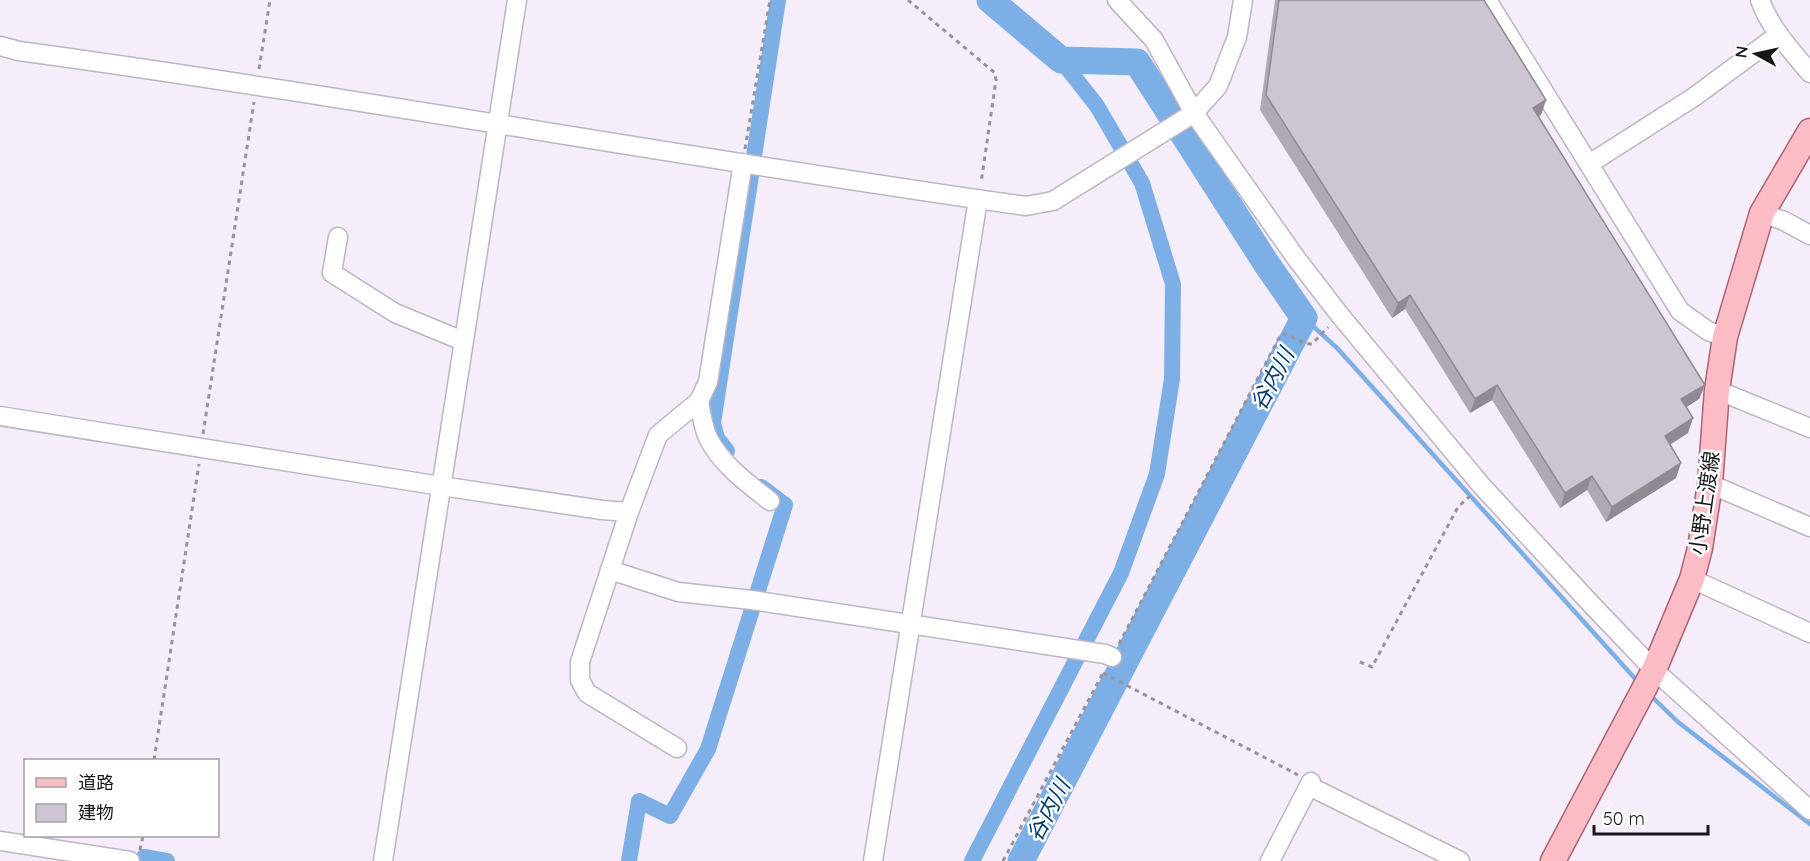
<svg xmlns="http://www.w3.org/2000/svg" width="1810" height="861" font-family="Quicksand,'Noto Sans JP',sans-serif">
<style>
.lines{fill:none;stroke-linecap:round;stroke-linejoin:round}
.stream{stroke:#7bafe6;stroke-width:4.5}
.canal{stroke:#7bafe6;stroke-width:16}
.river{stroke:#7bafe6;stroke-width:27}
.minor-casing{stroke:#bdb5c2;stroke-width:21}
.major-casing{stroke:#aa6570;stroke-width:27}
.path{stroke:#99939c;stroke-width:3;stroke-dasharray:4.5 4.5;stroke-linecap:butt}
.minor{stroke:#fff;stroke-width:18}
.major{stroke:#fbbcc5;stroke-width:24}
.wall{fill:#b0a9b5}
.shaded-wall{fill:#908a93}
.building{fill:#cdc5d2;stroke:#908a93;stroke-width:1.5}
.labels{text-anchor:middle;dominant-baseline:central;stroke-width:5;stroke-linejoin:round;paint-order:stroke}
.street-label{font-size:21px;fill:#18161a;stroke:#fff}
.water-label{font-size:22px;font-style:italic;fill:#003b6d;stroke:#fff}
</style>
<rect width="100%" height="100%" fill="#f5edfa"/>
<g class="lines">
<g class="stream">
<polyline points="1304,318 1337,348 1639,683"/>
<polyline points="1649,694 1678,722 1810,824"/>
</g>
<g class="canal">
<polyline points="727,451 717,438 713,423 778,0"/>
<polyline points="144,857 167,861"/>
<polyline points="629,861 639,801 670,816 708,749 785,505 761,487"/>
<polyline points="972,861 1121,573 1157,474 1172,379 1173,284 1142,183 1097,106 1061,60"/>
</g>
<polyline class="river" points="990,0 1061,60 1137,62 1266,263 1304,318 1021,861"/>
<defs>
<g id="minor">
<polyline points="1117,0 1154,40 1194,113 1296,258 1339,314 1481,485 1592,605 1654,670 1810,810"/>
<polyline points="1487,0 1680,311 1708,331 1725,337"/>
<path d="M 1760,0 C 1770,28 1791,50 1810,73"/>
<path d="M 0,46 L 19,51 C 356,97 690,159 1026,206 L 1053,201 L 1194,113 L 1218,86 L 1237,37 L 1243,0"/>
<polyline points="1589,164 1694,97 1778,35"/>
<polyline points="1762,213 1784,221 1810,235"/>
<polyline points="338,237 332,273 395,313 463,341"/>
<polyline points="1717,390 1810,428"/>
<path d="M 699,401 C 701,413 703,427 708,438 C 722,465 747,483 770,501"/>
<polyline points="0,416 441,486 602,510 629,512"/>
<polyline points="1710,484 1810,527"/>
<polyline points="610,570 678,592 752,600 1105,654 1112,657"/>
<polyline points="1692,579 1810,633"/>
<polyline points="677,748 587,693 580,680 580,662 629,512 658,435 699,401 708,382 743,163"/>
<polyline points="1309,786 1460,861"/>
<polyline points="0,841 130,861"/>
<polyline points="383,861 517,0"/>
<polyline points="873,861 978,199"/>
<polyline points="1270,861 1311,782"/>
</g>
<polyline id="major" points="1553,861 1654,670 1692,579 1700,548 1710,484 1717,390 1725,337 1762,213 1810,131"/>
</defs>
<use href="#minor" class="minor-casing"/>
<use href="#major" class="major-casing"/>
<g class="path">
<polyline points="908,0 995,73 996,80 981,183"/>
<polyline points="259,69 270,0"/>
<polyline points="745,149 770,0"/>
<polyline points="203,434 254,102"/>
<path d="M 1119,644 L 1281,334 C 1292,334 1300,344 1312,344 L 1328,327"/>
<polyline points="1360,662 1372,667 1458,507 1470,496"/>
<polyline points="1103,673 1298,775"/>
<polyline points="154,760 199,464"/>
<polyline points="140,850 143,836"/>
<polyline points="1003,861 1104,671"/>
</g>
<use href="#minor" class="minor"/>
<use href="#major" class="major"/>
</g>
<polygon class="wall" points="1275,0 1484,0 1546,100 1541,115 1538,116 1705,385 1699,399 1686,407 1688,433 1670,445 1676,478 1606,522 1587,490 1560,508 1492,400 1470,413 1405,309 1392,318 1260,110"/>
<g class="shaded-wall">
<polygon points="1546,100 1541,115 1528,123 1533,108"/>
<polygon points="1410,295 1405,309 1392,318 1398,303"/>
<polygon points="1497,385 1492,400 1470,413 1475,399"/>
<polygon points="1705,385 1699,399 1676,414 1681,399"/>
<polygon points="1693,418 1688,433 1659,451 1665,436"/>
<polygon points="1681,463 1676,478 1606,522 1612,507"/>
<polygon points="1592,476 1587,490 1560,508 1565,493"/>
</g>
<polygon class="building" points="1279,0 1484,0 1546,100 1533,108 1705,385 1681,399 1693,418 1665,436 1681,463 1612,507 1592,476 1565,493 1497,385 1475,399 1410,295 1398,303 1266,95"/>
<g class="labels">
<g class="street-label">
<text transform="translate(1704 503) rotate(-82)">小野上渡線</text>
</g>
<g class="water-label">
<text transform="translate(1272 379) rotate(-62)">谷内川</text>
<text transform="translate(1048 810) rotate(-62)">谷内川</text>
</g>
</g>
<rect x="24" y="759" width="195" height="78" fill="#ffffff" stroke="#a3a2a3" stroke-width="1.5"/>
<rect x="36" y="778" width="30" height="9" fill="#fbbcc5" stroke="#a3a2a3" stroke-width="1.5"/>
<text x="78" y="789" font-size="18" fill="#18161a">道路</text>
<rect x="36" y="804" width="30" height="18" fill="#cdc5d2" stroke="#a3a2a3" stroke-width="1.5"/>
<text x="78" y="819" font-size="18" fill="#18161a">建物</text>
<g transform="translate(1756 54) rotate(278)" stroke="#ffffff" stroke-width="4.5" paint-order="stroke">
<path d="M0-4.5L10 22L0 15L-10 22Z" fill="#18161a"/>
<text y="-9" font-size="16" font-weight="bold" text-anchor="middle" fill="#18161a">N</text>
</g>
<path d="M1594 825v9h114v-9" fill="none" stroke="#18161a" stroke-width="3"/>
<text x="1603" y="825" font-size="18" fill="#18161a" stroke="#ffffff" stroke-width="4.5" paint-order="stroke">50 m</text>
</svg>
